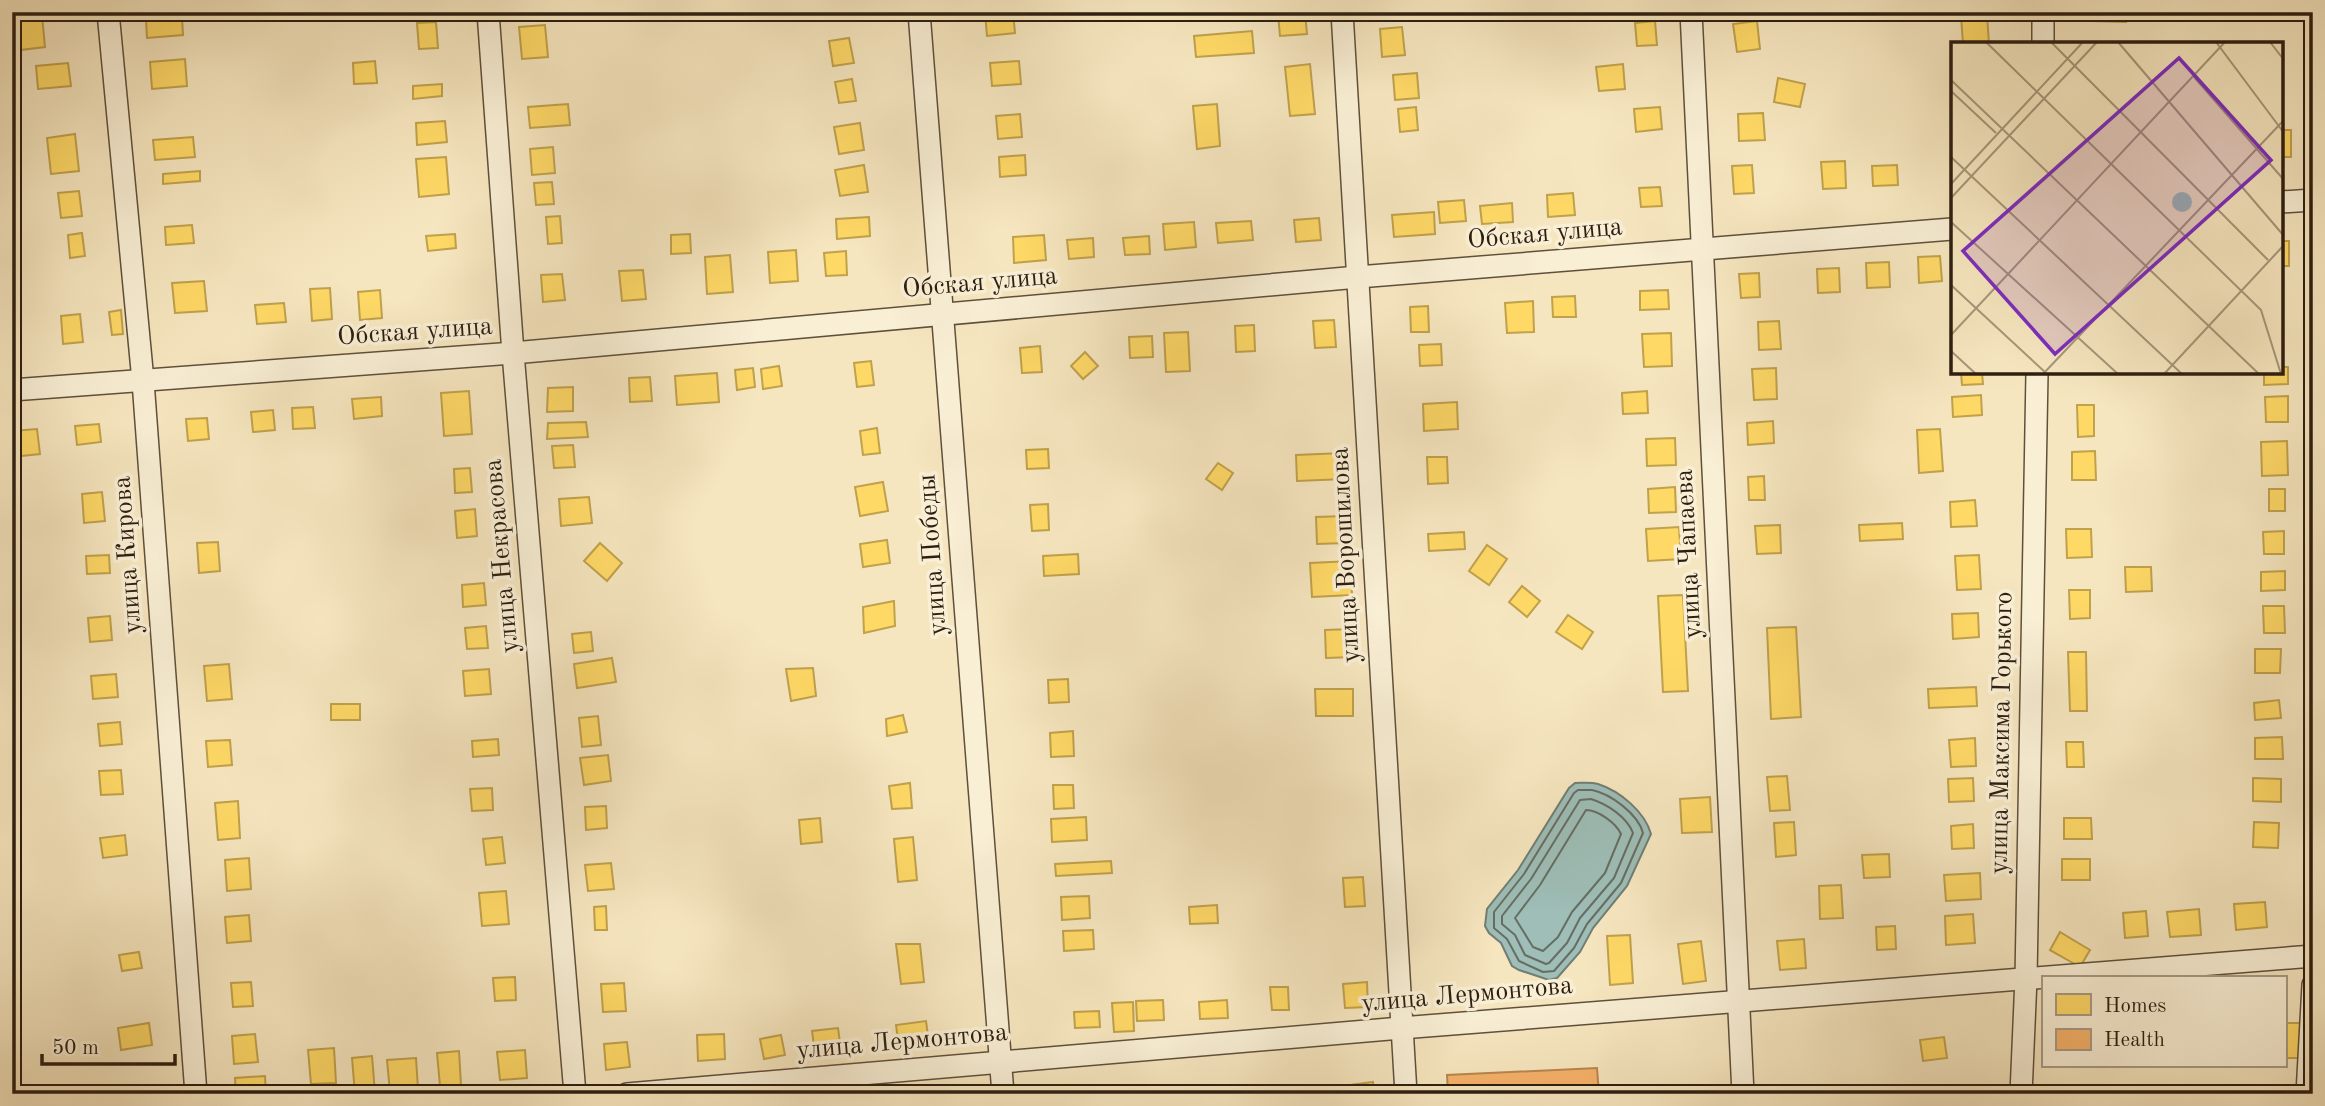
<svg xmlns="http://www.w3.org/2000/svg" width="2325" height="1106" font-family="'Old Standard TT',serif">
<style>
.water{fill:#9ebeb7;stroke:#717e75;stroke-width:2}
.homes{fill:#ffd966;stroke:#c0a14c;stroke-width:2}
.health{fill:#f6b26b;stroke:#ba8650;stroke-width:2}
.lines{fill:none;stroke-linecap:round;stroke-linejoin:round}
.shore{stroke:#666e64;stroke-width:2}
.minor-casing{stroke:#5f503c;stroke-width:24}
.minor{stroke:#f9efd5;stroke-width:21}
.labels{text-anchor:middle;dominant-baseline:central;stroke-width:7;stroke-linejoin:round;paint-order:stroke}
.street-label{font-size:26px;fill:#2d1e11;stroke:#f9efd5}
.inset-road{fill:none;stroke:#a69679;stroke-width:2}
.view{fill:#7b2cbf;fill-opacity:0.15;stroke:#7b2cbf;stroke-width:3.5}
.inset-edge{fill:none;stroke:#2d1e11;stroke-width:3.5}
</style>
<rect width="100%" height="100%" fill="#f6e6bf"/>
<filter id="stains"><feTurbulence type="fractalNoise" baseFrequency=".00286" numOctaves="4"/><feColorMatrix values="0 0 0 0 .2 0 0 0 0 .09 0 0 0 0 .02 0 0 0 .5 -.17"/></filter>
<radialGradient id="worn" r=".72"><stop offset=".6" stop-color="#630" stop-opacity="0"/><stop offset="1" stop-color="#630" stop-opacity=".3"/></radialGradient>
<path class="water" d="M 1575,783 C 1583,783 1591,782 1598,784 C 1620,791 1645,812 1651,834 L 1627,886 L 1593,928 L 1580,952 L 1557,978 L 1549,980 L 1519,970 L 1512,966 L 1501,943 L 1489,933 L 1485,926 L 1487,909 L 1518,870 L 1569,788 Z"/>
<g class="homes">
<polygon points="985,12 1013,12 1015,33 987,36"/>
<polygon points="1305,12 1307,34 1280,36 1278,14"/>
<polygon points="2090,12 2126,12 2126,22 2090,21"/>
<polygon points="1987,14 1989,44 1963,44 1961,16"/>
<polygon points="42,15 45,47 12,51 12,18"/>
<polygon points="182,17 183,35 147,38 146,20"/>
<polygon points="1655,21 1657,45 1637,46 1635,23"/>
<polygon points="1757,21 1760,49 1737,52 1733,24"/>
<polygon points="436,22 438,48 419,49 417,23"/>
<polygon points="545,25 548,57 522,59 519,27"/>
<polygon points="1402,27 1405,55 1382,57 1380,29"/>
<polygon points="1252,31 1254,53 1196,57 1194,36"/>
<polygon points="849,38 854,63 833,66 829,41"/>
<polygon points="185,59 187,86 152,89 150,62"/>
<polygon points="375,61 377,83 354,84 353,63"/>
<polygon points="1019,61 1021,84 992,86 990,63"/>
<polygon points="68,63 71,86 38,89 36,66"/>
<polygon points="1310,64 1315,114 1290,116 1285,67"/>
<polygon points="1623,64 1625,89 1599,91 1596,67"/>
<polygon points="1417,73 1419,98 1395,100 1393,75"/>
<polygon points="1778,78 1805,84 1800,107 1774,102"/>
<polygon points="852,79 856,101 839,103 835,82"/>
<polygon points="442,84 442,96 413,99 413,86"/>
<polygon points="568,104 570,125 530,128 528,107"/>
<polygon points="1217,104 1220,146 1197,149 1193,106"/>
<polygon points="1416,107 1418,130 1400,132 1398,109"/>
<polygon points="1660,107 1662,129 1636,132 1634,109"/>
<polygon points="1763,113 1765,140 1739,141 1738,114"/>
<polygon points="1020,114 1022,137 998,139 996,116"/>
<polygon points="445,121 447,142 417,145 416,123"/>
<polygon points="860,123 864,150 839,154 834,127"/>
<rect x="2281" y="130" width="10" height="27"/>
<polygon points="75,134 79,171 51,174 47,138"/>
<polygon points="193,137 195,157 155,160 153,140"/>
<polygon points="553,147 555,173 532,175 530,149"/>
<polygon points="1025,155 1026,175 1000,177 999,157"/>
<polygon points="446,157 449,194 419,197 416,159"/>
<polygon points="1845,161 1846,188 1823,189 1821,162"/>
<polygon points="864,165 868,192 840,196 835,170"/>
<polygon points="1752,165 1754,193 1734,194 1732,166"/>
<polygon points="1897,165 1898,185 1873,186 1872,166"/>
<polygon points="200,171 200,181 163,184 163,174"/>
<polygon points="552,182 554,204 536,205 534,183"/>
<polygon points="1660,187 1662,206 1641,207 1639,188"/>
<polygon points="79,191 82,216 61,218 58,193"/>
<polygon points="1573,193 1575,215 1548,217 1547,195"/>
<polygon points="1464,200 1466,221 1440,223 1438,202"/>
<polygon points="1512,203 1513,222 1482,224 1480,206"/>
<polygon points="1434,212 1435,234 1394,237 1392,215"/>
<polygon points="560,216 562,243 548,244 546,217"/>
<polygon points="869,217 870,236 837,239 836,219"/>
<polygon points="1319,218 1321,240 1296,242 1294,220"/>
<polygon points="1251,221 1253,240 1218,243 1216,223"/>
<polygon points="1194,222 1196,247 1165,250 1163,224"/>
<polygon points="192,225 194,243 166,245 165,227"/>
<polygon points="82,233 85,256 70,258 68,235"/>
<polygon points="455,234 456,248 428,251 426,236"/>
<polygon points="690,234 691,253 671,254 671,235"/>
<polygon points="1044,235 1046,260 1014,263 1013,237"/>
<polygon points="1149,236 1150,254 1125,255 1123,238"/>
<polygon points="1093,238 1094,257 1069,259 1067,240"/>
<rect x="2281" y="241" width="8" height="25"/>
<polygon points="796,250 798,281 770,283 768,252"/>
<polygon points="846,251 847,275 826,276 824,253"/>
<polygon points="730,255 733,292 707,294 705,257"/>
<polygon points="1940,256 1942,281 1919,283 1918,257"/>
<polygon points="1889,262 1890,287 1867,288 1866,263"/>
<polygon points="1839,268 1840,292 1818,293 1817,269"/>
<polygon points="643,270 646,299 622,301 619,271"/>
<polygon points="1759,273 1760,297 1741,298 1739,274"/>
<polygon points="562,274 565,300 543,302 541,275"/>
<polygon points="204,281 207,311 175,313 172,283"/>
<polygon points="330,288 332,319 312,321 310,289"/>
<polygon points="380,290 382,318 360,320 358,292"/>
<polygon points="1668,290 1669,309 1640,310 1640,291"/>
<polygon points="1575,296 1576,317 1553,317 1552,297"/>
<polygon points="1533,301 1534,332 1507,333 1505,303"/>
<polygon points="284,303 286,322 257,324 255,305"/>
<polygon points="1428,306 1429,332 1411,332 1410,307"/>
<polygon points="121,310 123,334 112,335 109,312"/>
<polygon points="80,314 83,342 63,344 61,316"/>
<polygon points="1334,320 1336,347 1315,348 1313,321"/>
<polygon points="1779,321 1781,349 1759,350 1758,322"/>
<polygon points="1254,325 1255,351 1236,352 1235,326"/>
<polygon points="1188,332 1190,371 1166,372 1164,333"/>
<polygon points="1671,333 1672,366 1644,367 1642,334"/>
<polygon points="1152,336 1153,357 1130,358 1129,337"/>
<polygon points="1441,344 1442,365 1420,366 1419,345"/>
<polygon points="1040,346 1042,372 1022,373 1020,348"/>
<polygon points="1085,352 1098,366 1083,379 1071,366"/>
<polygon points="871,361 874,385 857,387 854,363"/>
<polygon points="779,366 782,386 763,389 761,369"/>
<polygon points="2281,367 2288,367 2288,384 2264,385 2264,373 2281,373"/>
<polygon points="753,368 755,387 737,390 735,370"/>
<polygon points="1776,368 1777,399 1754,400 1752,369"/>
<polygon points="717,373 719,402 677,405 675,376"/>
<polygon points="1961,373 1982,373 1983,384 1962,385"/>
<polygon points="650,377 652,401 630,402 629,378"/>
<polygon points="573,387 573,411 547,412 548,388"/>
<polygon points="469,391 472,434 444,436 441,393"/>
<polygon points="1647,391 1648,413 1623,414 1622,393"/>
<polygon points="1981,395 1982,415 1953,417 1952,397"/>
<polygon points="2288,396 2288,422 2266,422 2265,397"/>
<polygon points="381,397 382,416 354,419 352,399"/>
<polygon points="1457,402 1458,429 1424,431 1423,404"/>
<polygon points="2077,405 2094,405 2094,436 2078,437"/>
<polygon points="313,407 315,428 293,429 292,408"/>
<polygon points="273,410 275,430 253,432 251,412"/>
<polygon points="207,418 209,439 188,441 186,419"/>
<polygon points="1773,421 1774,443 1748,445 1747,423"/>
<polygon points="586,422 588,437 547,439 548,423"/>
<polygon points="99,424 101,442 77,445 75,426"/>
<polygon points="877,428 880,453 863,455 860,431"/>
<polygon points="37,429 40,454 12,457 12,431"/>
<polygon points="1940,429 1943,471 1919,473 1917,430"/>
<polygon points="1675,438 1676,465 1647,466 1646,439"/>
<polygon points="2287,441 2288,475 2262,476 2261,442"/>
<polygon points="573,445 575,467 554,468 552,446"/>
<polygon points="1048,449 1049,468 1027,469 1026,450"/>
<polygon points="2095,451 2096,480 2072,480 2072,452"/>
<polygon points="1343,453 1344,479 1297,481 1296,455"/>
<polygon points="1427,457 1447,457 1448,483 1428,484"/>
<polygon points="1218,463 1233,473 1222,490 1206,479"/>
<polygon points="470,468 472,492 455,493 454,469"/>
<polygon points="1764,476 1765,500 1749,500 1748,477"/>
<polygon points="883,482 888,511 860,516 855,487"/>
<polygon points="1675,487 1676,512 1649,513 1648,489"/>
<rect x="2269" y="489" width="16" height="22"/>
<polygon points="102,492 105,521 84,523 82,494"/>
<polygon points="589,497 592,523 561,526 559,499"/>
<polygon points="1975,500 1977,526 1951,527 1950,502"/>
<polygon points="1048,504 1049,530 1032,531 1030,505"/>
<polygon points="475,509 477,536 457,538 455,511"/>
<polygon points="1345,516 1346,543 1317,544 1316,517"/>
<polygon points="1902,523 1903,539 1860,541 1859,525"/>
<polygon points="1780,525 1781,553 1757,554 1755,526"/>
<polygon points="1679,527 1681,559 1648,561 1646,529"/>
<polygon points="2066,529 2091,529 2092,557 2067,558"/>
<polygon points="2284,531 2284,554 2264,554 2263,532"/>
<polygon points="1464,532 1465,549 1429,551 1428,534"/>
<polygon points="887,540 890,563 863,567 860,544"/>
<polygon points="218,542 220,571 199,573 197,543"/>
<polygon points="600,543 622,563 607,581 584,561"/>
<polygon points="1487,545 1507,559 1489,585 1469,571"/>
<polygon points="1078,554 1079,574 1044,576 1043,556"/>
<polygon points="109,555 110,573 87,574 86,556"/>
<polygon points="1979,555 1981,589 1957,590 1955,556"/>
<polygon points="1351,561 1352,595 1312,597 1310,563"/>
<polygon points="2125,567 2151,567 2152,591 2126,592"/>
<polygon points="2285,571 2285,590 2261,591 2261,572"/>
<polygon points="484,583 486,605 463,607 462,585"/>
<polygon points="1522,586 1540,601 1527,617 1509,602"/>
<polygon points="2069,590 2090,590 2090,618 2070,619"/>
<polygon points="1683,595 1688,691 1663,692 1658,596"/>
<polygon points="894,601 895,626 864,633 863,607"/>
<polygon points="2263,606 2284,606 2285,633 2264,633"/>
<polygon points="1978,613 1979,637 1953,639 1952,614"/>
<polygon points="1568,615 1593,632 1582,649 1556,632"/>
<polygon points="110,616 112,640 90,642 88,618"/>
<polygon points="486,626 488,648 467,649 465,628"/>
<polygon points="1796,627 1801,717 1771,719 1767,628"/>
<polygon points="1352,629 1353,657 1326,658 1325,630"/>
<polygon points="591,632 593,651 574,653 572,634"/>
<polygon points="2255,649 2281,649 2280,673 2255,673"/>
<polygon points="2068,652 2086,652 2087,711 2070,711"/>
<polygon points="612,658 616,682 577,688 574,664"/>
<polygon points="229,664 232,699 207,701 204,666"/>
<polygon points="813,668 816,696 791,701 786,669"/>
<polygon points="489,669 491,694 465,696 463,671"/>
<polygon points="116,674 118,697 93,699 91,676"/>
<polygon points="1068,679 1069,702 1049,703 1048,680"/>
<polygon points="1976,687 1977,706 1929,708 1928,689"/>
<polygon points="1315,689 1353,689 1353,716 1316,716"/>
<polygon points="2279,700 2281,718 2255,720 2254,703"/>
<rect x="331" y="704" width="29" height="16"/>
<polygon points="903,715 907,732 887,736 886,719"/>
<polygon points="598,716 601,745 582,747 579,718"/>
<polygon points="120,722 122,744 100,746 98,724"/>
<polygon points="1073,731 1074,756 1051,757 1050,733"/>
<polygon points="2282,737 2283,759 2255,759 2255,738"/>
<polygon points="1975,738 1976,766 1951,767 1949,740"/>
<polygon points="498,739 499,755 473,757 472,741"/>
<polygon points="230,740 232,765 208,767 206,741"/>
<polygon points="2066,742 2083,742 2084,767 2067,767"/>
<polygon points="608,755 611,781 584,785 580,758"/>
<polygon points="121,770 123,794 101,795 99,771"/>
<polygon points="1787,776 1790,810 1770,811 1767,777"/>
<polygon points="1973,778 1974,801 1949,802 1948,779"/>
<polygon points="2253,778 2281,779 2281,802 2253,801"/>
<polygon points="910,783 912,808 892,809 889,786"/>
<polygon points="1053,785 1073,785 1074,808 1054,809"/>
<polygon points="492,788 493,810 472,811 470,789"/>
<polygon points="1710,797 1712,832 1682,833 1680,799"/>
<polygon points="238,801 240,838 218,840 215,803"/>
<polygon points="606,806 607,828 586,830 585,807"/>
<polygon points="1086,817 1087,840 1052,842 1051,819"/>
<polygon points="820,818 822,842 801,844 799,820"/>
<polygon points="2064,818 2091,818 2092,839 2064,839"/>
<polygon points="1794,822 1796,855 1776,857 1774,823"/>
<polygon points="2254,822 2279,823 2278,848 2253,847"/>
<polygon points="1973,824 1974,848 1952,849 1951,826"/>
<polygon points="125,835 127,855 103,858 100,838"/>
<polygon points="502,837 505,863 486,865 483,839"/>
<polygon points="913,837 917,880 898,882 894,839"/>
<polygon points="1889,854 1890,877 1864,878 1862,855"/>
<polygon points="249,858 251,889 227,891 225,860"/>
<rect x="2062" y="859" width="28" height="21"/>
<polygon points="1111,861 1112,873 1056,876 1055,864"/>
<polygon points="611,863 614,889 588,891 585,865"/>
<polygon points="1980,873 1981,899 1946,901 1944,875"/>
<polygon points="1363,877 1365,906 1345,907 1343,878"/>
<polygon points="1841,885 1843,918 1820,919 1819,886"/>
<polygon points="506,891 509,924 482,926 479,893"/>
<polygon points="1089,896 1090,918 1062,920 1061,897"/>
<polygon points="2265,902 2267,927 2236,930 2234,904"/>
<polygon points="1217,905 1218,923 1190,924 1189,907"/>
<polygon points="606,906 607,930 595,930 594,907"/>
<polygon points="2199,909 2201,935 2170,937 2167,912"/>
<polygon points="2146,911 2148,936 2125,938 2123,913"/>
<polygon points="1973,914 1975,943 1946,945 1945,916"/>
<polygon points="249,915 251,941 227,943 225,917"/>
<polygon points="1895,926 1896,949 1877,950 1876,927"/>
<polygon points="1093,930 1094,949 1064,951 1063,931"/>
<polygon points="2060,932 2090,950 2080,967 2050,950"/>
<polygon points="1630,935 1633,983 1610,985 1607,936"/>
<polygon points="1804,939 1806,968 1780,970 1777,941"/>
<polygon points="1701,941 1706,981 1683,984 1678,944"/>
<polygon points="896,944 920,944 924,982 901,984"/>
<polygon points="139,952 142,968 122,971 119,955"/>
<polygon points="515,977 516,1000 495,1001 493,978"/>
<polygon points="251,982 253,1006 233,1007 231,983"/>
<polygon points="1367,982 1368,1007 1345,1008 1343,984"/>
<polygon points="624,983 626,1011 603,1012 601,984"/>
<polygon points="1270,987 1288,987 1289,1010 1272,1010"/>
<polygon points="1163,1000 1164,1020 1137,1021 1136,1001"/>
<polygon points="1227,1000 1228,1018 1200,1019 1199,1002"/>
<polygon points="1133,1002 1134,1031 1114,1032 1112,1003"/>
<polygon points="1099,1011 1100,1027 1075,1028 1074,1012"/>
<polygon points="926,1021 929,1043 899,1047 896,1025"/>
<polygon points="149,1023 152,1045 121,1050 118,1028"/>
<rect x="2285" y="1023" width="16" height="35"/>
<polygon points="838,1028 841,1050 815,1053 812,1031"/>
<polygon points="255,1034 258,1062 234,1064 232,1036"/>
<polygon points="724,1034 725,1059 698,1061 697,1035"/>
<polygon points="781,1035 785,1055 764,1059 760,1039"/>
<polygon points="1944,1037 1947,1058 1923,1061 1920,1040"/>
<polygon points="627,1042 630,1067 606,1070 604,1044"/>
<polygon points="334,1048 336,1083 311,1084 308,1050"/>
<polygon points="525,1050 527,1078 500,1080 497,1052"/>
<polygon points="459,1051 461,1085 440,1086 437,1053"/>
<polygon points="372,1056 375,1093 355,1094 352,1058"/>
<polygon points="416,1058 418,1089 390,1092 387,1060"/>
<polygon points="265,1076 266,1094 236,1094 235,1078"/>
<polygon points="1373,1082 1374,1094 1343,1094 1342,1086"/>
<polygon points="72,1085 73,1094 51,1094 51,1088"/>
</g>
<polygon class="health" points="1597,1068 1599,1094 1448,1094 1447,1075"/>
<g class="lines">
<g class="shore">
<path d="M 1592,790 C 1611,794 1638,814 1643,833 L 1621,883 L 1587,924 L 1574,948 L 1554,971 L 1543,972 L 1519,961 L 1507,939 L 1494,928 L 1494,912 L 1524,874 L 1574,793 L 1578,790 Z"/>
<path d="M 1591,799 C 1607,804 1627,817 1633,833 L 1614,878 L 1580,918 L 1567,943 L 1549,963 L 1546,964 L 1525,955 L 1515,935 L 1502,924 L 1502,916 L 1531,879 L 1580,800 Z"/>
<path d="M 1586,810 C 1598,810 1616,823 1621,834 L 1605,873 L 1572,912 L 1558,937 L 1543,951 L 1533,947 L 1515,918 L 1540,885 Z"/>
</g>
<defs>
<g id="minor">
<polyline points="108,12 143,381 196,1094"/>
<polyline points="488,12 513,353 575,1094"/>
<polyline points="919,12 1003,1094"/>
<polyline points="1342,12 1406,1094"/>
<polyline points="1691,12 1743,1094"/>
<polyline points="2043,44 2043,12"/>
<polyline points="2281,202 2313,200"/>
<polyline points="12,390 513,353 1358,277 1952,229"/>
<polyline points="627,1094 1401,1028 2313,956"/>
<polyline points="2021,1094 2026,978 2037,373"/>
<polyline points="2307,1094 2313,985"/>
</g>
</defs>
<use href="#minor" class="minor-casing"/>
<use href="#minor" class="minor"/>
</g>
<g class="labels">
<g class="street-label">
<text transform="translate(1545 234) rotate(-5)">Обская улица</text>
<text transform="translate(980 283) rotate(-5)">Обская улица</text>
<text transform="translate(415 332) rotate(-4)">Обская улица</text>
<text transform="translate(1689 554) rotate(-93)">улица Чапаева</text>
<text transform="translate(128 555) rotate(-94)">улица Кирова</text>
<text transform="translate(933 555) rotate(-94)">улица Победы</text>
<text transform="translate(1346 555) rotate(-93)">улица Ворошилова</text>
<text transform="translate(502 556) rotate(-95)">улица Некрасова</text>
<text transform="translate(2002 733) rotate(-89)">улица Максима Горького</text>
<text transform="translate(1467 995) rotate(-5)">улица Лермонтова</text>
<text transform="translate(902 1042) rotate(-5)">улица Лермонтова</text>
</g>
</g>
<g transform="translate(1951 42)">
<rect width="332" height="332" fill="#f6e6bf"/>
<path d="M221 160a10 10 0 1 1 20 0a10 10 0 1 1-20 0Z" fill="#9ebeb7"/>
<path class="inset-road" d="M 35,0 L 310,268 L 330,332M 100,0 L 317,218M 167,0 L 333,194M 265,0 L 333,91M 319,0 L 333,18M 243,35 L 333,138M 0,38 L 308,332M 0,49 L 45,91M 0,115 L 231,332M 0,142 L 132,0M 0,156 L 146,0M 0,180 L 167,332M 0,243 L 95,331M 0,293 L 274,0M 0,309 L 25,332M 92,332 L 333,78M 213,332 L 333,203"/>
<path class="view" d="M 228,16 L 320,118 L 104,312 L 12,209 Z"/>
<rect width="332" height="332" class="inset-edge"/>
</g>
<rect width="2325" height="1106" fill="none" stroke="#f6e6bf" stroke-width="42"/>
<rect x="14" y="14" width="2297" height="1078" fill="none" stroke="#2d1e11" stroke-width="3.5"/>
<rect x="21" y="21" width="2283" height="1064" fill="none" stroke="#2d1e11" stroke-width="2"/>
<rect x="2042" y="976" width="245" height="91" fill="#f9efd5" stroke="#a79b87" stroke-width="2"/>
<rect x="2056" y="994" width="35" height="21" fill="#ffd966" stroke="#a79b87" stroke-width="2"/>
<text x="2104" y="1012" font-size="21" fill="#2d1e11">Homes</text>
<rect x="2056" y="1029" width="35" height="21" fill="#f6b26b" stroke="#a79b87" stroke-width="2"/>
<text x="2104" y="1046" font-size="21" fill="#2d1e11">Health</text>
<path d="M42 1054v10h133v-10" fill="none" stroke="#2d1e11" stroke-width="3.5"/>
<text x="52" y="1054" font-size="21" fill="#2d1e11" stroke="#f9efd5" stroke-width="5" paint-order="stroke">50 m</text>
<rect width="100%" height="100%" filter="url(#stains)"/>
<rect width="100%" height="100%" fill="url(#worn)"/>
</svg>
